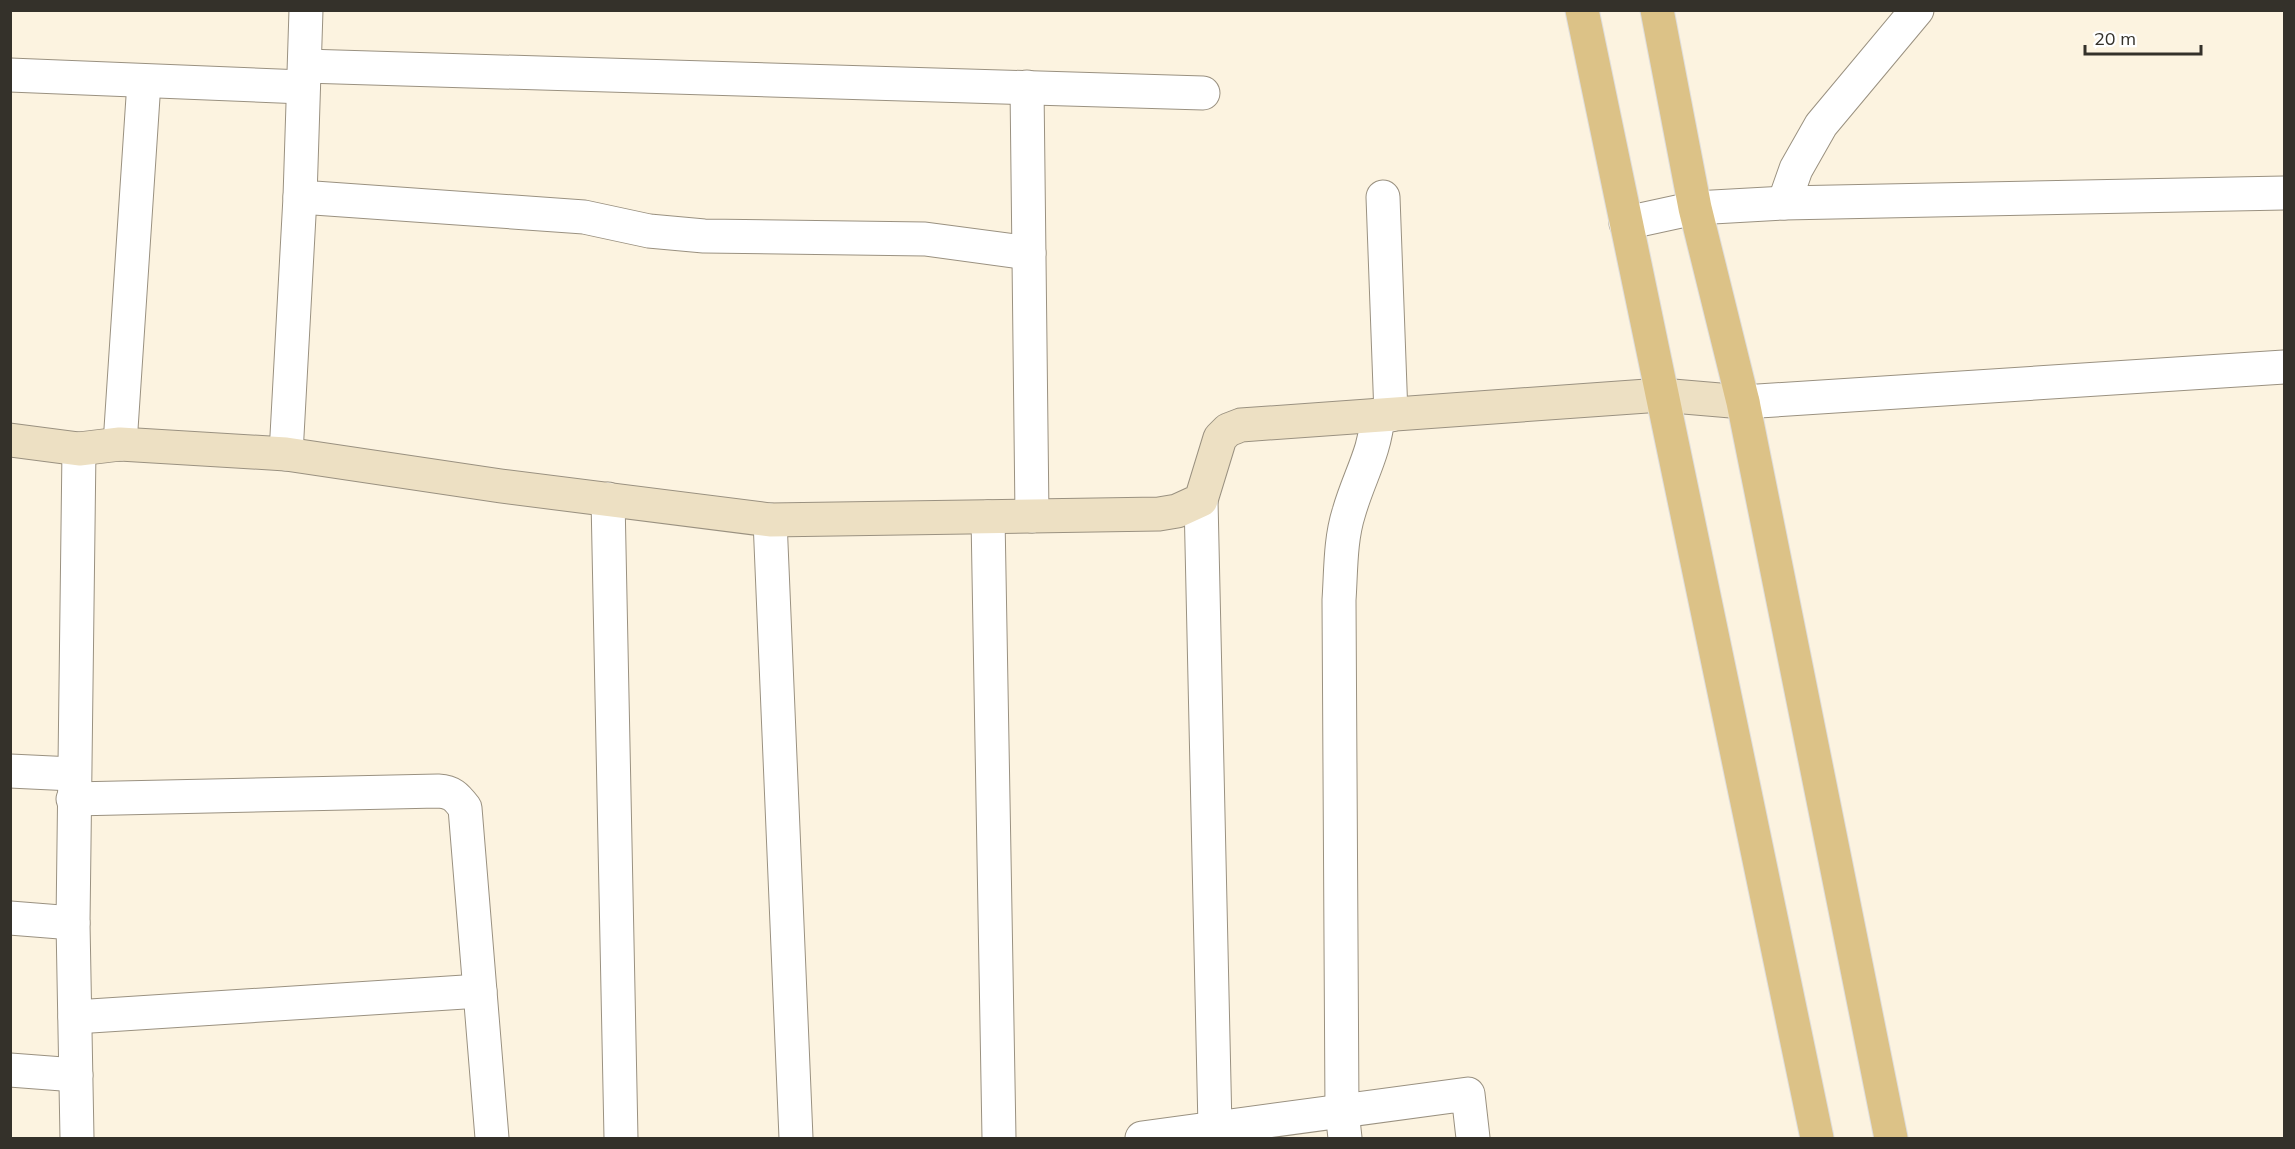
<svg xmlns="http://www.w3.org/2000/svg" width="2295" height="1149" font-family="Mulish,sans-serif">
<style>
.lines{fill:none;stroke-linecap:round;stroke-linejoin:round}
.street-casing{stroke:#9a9180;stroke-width:35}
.secondary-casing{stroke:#9a9180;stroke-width:35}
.primary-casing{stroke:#dfdedd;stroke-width:35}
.street{stroke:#fff;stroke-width:33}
.secondary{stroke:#ede0c3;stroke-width:33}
.primary{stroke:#dcc287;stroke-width:33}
</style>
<rect width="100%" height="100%" fill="#fcf3e0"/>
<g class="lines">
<defs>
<g id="street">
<polyline points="306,10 300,197 584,217 649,231 704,236 925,239 1029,253"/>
<polyline points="305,66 1203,93"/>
<polyline points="10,75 303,87"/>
<polyline points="1027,87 1032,516"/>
<polyline points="1383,197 1391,415"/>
<polyline points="1784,203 1796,169 1821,125 1917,10"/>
<polyline points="1626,223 1695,208 1784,203 2284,193"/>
<polyline points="1743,402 2284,367"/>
<polyline points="120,444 144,82"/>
<polyline points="286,454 300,197"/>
<polyline points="608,499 621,1138"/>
<polyline points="1201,500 1215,1128"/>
<polyline points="988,517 999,1138"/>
<polyline points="770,520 796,1138"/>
<polyline points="10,771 73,774"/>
<path d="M 73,799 L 438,791 C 452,792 456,796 465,808 L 492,1138"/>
<polyline points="10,918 73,923"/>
<polyline points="75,1017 480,991"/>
<polyline points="10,1070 76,1075"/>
<polyline points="77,1138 73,923 79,449"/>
<polyline points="1142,1138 1468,1094 1473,1138"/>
<path d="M 1345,1138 L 1342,1111 L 1339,600 C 1341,571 1340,540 1349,512 C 1359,477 1375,453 1378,415"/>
</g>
<polyline id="secondary" points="10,440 79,449 120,444 286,454 501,486 770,520 1159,514 1177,511 1201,500 1220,438 1228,430 1241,425 1661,395 1743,402"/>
<g id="primary">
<polyline points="1582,10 1817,1138"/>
<polyline points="1657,10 1695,208 1743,402 1891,1138"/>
</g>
</defs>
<use href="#street" class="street-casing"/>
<use href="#secondary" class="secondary-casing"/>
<use href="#primary" class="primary-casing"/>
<use href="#street" class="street"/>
<use href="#secondary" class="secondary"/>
<use href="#primary" class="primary"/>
</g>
<rect width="2295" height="1149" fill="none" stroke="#34312a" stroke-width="24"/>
<path d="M2085 45v9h116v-9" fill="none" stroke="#34312a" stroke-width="3"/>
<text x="2094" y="45" font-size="18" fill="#34312a" stroke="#ffffff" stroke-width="4.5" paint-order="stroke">20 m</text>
</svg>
